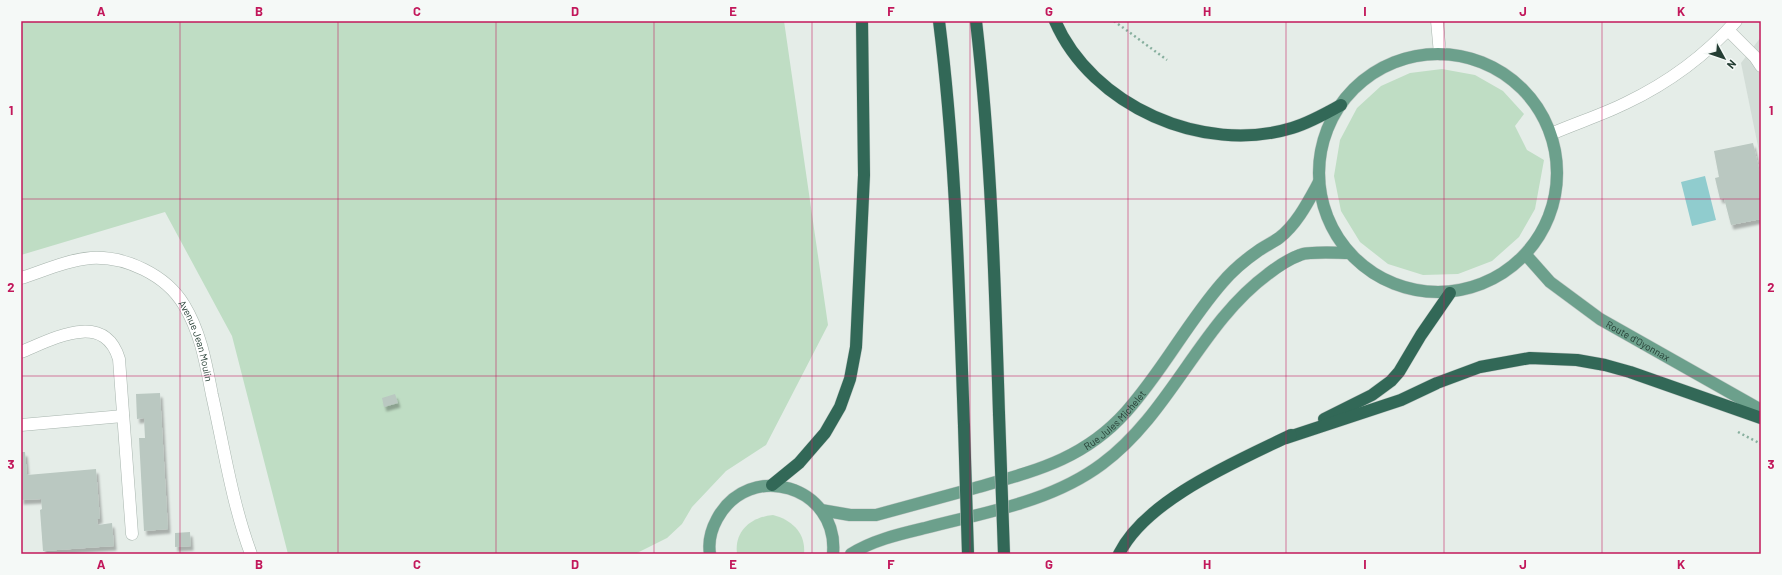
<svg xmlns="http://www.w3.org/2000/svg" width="1782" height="575" font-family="Barlow,sans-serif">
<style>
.built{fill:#d3ddd7}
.green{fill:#bfddc4}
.water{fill:#90ccce}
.building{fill:#bac8c1;filter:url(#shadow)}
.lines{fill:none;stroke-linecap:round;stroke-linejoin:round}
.minor-casing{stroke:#a8b5ae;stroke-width:13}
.major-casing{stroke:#c2c9c6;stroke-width:13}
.highway-casing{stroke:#c2c9c6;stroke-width:13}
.path{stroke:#87af9e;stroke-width:2.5;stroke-dasharray:2 3;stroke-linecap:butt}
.minor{stroke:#fff;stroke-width:12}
.major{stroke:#6ca08c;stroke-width:12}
.highway{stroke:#326857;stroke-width:12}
.highway-bridge-casing{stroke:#c2c9c6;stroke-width:13;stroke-linecap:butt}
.highway-bridge{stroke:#326857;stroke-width:12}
.grid{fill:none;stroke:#c2185b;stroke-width:1;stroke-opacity:0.55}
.labels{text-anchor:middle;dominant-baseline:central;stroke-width:3.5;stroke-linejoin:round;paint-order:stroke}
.street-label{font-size:10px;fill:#253e34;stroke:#f5f9f7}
.neatline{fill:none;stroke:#c2185b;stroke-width:1.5}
.grid-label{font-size:13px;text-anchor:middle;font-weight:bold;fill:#c2185b}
</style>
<defs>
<filter id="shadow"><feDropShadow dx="2.5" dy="4.5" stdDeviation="1" flood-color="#0004"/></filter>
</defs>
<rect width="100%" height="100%" fill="#e5ede8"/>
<polygon class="built" points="1761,37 1761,161 1741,63"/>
<g class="green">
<polygon points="21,21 784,21 828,325 766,445 726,471 692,507 682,524 667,538 635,554 288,554 232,336 165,212 21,255"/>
<polygon points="1442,69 1475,75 1503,91 1524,114 1515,126 1527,150 1544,160 1535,209 1519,237 1492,261 1458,274 1423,275 1388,264 1360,242 1341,211 1334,176 1340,140 1357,108 1381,86 1410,73"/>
<path d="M 773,515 C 792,520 806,533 804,554 L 737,554 C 734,531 751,517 773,515 Z"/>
</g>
<polygon class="water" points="1705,176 1716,220 1692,226 1681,182"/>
<g class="building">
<polygon points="1753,143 1761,177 1761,219 1731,225 1724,198 1720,199 1715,178 1719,177 1714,151"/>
<polygon points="160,393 168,529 144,531 139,438 145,438 144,418 137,419 136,394"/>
<polygon points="395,394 398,403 384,407 382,398"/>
<polygon points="21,452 25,452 27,475 96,469 100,519 97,519 98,525 112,523 114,546 43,551 40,510 42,509 41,499 21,500"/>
<polygon points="190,532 191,546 175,547 175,533"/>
</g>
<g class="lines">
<defs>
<g id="minor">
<polyline points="1437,21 1440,54"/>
<polyline points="1728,30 1755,57 1761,66"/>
<path d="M 1551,134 C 1576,123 1602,115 1626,103 C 1668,83 1705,56 1736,21"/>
<path id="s1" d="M 21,278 C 43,271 67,260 91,258 C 126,256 166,275 184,305 C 201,333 206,364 212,395 C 224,448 232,503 251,554"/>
<path d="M 21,352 C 53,339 104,310 119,359 L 132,534"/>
<polyline points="21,425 123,416"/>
</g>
<g id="major">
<circle cx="1438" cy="173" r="119"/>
<path id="s2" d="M 1526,255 L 1550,282 L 1600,319 L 1761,410"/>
<path id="s3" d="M 821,510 L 850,515 L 876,515 C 909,506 942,497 975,488 C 1034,471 1083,460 1126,412 C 1162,372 1187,323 1222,283 C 1232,271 1245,260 1258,251 C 1265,246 1272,243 1279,238 C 1297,224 1308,202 1319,182"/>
<path d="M 710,554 C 708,542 711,530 717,519 C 749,459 839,486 833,554"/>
<path d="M 851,554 C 873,540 900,534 925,528 C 986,512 1051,502 1102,464 C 1171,413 1200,324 1268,274 C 1277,267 1289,259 1300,255 C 1310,251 1337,253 1349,253"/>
</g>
<g id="highway">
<path d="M 939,21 C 956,155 959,291 964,426"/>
<path d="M 976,21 C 991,151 995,283 999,414"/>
<path d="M 1055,21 C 1092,106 1203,155 1292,128 C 1309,123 1325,114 1341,105"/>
<polyline points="1324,419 1372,395 1391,381 1399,372 1421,335 1450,293"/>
<polyline points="1286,438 1401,400 1437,383 1480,367 1530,358 1577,360 1605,365 1630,372 1761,418"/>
<polyline points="772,485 799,463 825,433 840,407 850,379 856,347 864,175 862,21"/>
<path d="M 1119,554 C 1146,499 1238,461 1291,435"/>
</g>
</defs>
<use href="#minor" class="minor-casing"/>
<use href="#major" class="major-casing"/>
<use href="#highway" class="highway-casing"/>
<g class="path">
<polyline points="1114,21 1167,60"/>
<polyline points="1738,432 1761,444"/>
</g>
<use href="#minor" class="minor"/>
<use href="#major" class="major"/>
<use href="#highway" class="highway"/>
<defs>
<g id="highway-bridge">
<polyline points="999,414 1004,554"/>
<polyline points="964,426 968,554"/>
</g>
</defs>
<use href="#highway-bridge" class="highway-bridge-casing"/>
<use href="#highway-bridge" class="highway-bridge"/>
</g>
<path class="grid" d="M 180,21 L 180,554M 338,21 L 338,554M 496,21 L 496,554M 654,21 L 654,554M 812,21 L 812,554M 970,21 L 970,554M 1128,21 L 1128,554M 1286,21 L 1286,554M 1444,21 L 1444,554M 1602,21 L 1602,554M 21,199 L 1761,199M 21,376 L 1761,376"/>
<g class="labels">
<g class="street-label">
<text stroke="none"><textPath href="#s2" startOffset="142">Route d'Oyonnax</textPath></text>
<text stroke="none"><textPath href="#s1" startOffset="220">Avenue Jean Moulin</textPath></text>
<text stroke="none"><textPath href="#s3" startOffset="316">Rue Jules Michelet</textPath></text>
</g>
</g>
<rect width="1782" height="575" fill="none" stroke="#f5f9f7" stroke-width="44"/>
<g transform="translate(1724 58) rotate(130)" stroke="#f5f9f7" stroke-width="3" paint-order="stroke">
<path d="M0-3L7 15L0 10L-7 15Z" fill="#253e34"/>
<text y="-6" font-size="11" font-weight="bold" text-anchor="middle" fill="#253e34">N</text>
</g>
<rect x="22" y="22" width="1738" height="531" class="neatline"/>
<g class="grid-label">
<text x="101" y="16">A</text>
<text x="259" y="16">B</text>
<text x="417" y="16">C</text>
<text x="575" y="16">D</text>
<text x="733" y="16">E</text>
<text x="891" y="16">F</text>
<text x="1049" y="16">G</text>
<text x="1207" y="16">H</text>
<text x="1365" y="16">I</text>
<text x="1523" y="16">J</text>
<text x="1681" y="16">K</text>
<text x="11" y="115">1</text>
<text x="1771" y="115">1</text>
<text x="11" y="292">2</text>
<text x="1771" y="292">2</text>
<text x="11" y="469">3</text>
<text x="1771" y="469">3</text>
<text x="101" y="569">A</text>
<text x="259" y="569">B</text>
<text x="417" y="569">C</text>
<text x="575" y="569">D</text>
<text x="733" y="569">E</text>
<text x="891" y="569">F</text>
<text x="1049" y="569">G</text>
<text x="1207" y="569">H</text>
<text x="1365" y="569">I</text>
<text x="1523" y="569">J</text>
<text x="1681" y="569">K</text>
</g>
</svg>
